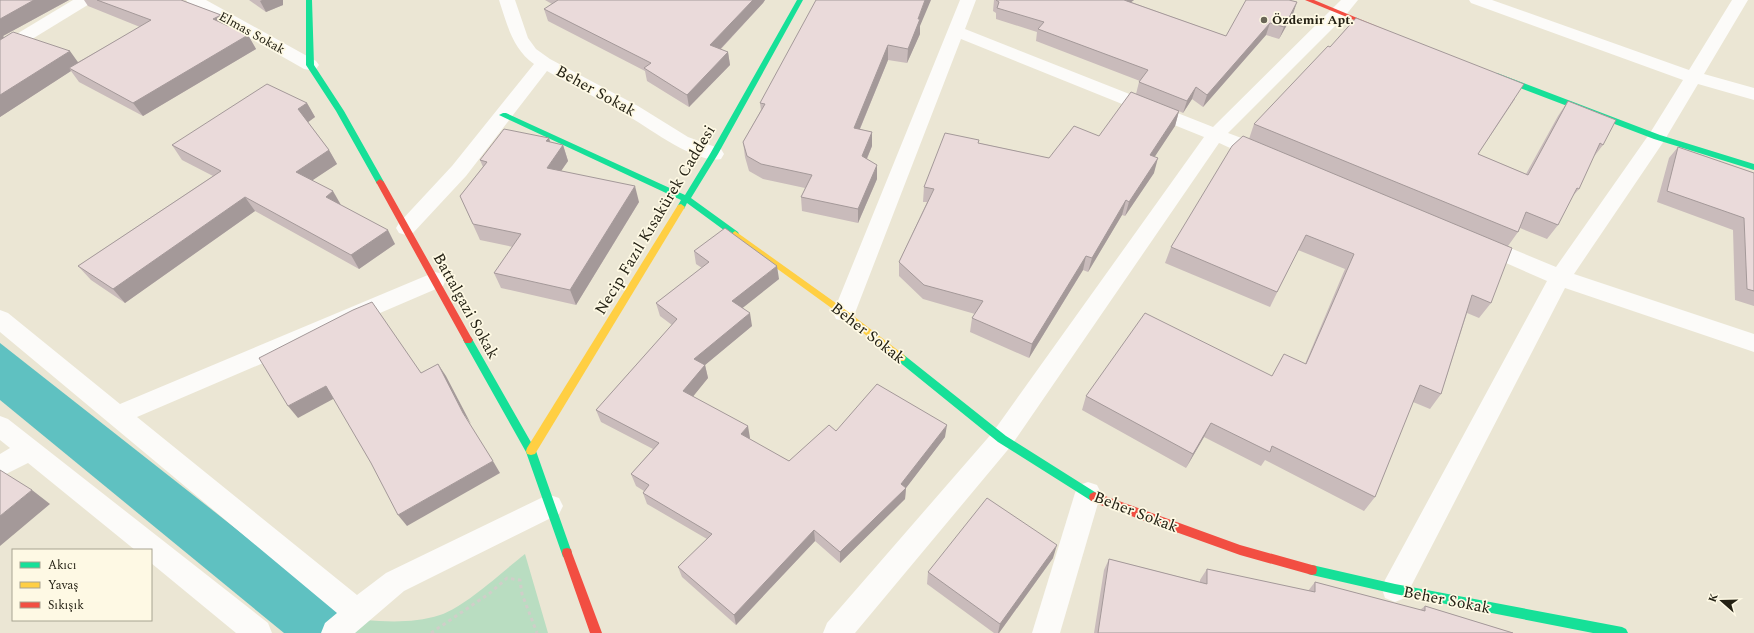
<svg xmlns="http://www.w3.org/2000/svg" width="1754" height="633" font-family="Spectral,serif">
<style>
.green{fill:#b9ddc1}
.water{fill:#5fc1c1}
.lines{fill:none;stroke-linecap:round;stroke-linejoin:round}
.path{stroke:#d0cec9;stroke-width:3;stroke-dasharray:3.5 3.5;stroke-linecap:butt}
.street{fill:#fcfbf9;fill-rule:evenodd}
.fast{fill:#16e098;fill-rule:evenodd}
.slow{fill:#ffcf43;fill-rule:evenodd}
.jam{fill:#f24e42;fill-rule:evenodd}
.wall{fill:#c9bbbb}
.shaded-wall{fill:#a49999}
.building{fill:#eadada;stroke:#a49999}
.poi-dot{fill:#6a6657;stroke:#fef9e4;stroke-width:1.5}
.labels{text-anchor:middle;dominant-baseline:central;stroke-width:3.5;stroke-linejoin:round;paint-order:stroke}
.far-poi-label{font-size:13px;font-weight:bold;fill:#242114;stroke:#fef9e4;text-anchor:start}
.far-street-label{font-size:13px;fill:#242114;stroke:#fef9e4}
.street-label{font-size:16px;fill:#242114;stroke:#fef9e4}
</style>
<rect width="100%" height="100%" fill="#ebe6d4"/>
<path class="green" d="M 525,554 L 548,633 L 350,633 L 364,620 C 390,622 415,623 440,615 C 465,607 503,571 525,554 Z"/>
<polygon class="water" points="0,343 347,616 328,633 284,633 0,400"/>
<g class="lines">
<polyline class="path" points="431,633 490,593 507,578 520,580 522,594 537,633"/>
<g class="street">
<polygon points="73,0 93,0 91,3 6,55 0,56 0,44"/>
<polygon points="186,0 206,0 316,61 319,65 316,69 310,70 304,69 188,3"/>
<path d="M 499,0 L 515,0 L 528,38 L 536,49 L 550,59 L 638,106 L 688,137 L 721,149 L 724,154 L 721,159 C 697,165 646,126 625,114 C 599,99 573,86 547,71 L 466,176 L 413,233 L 406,235 L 399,233 L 396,228 L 399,223 L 452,166 L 534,64 C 512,48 507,24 499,0 Z"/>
<path d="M 960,0 L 976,0 L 965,29 L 1213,127 L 1341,0 L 1358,0 L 1345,16 L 1228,133 L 1271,149 L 1274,154 L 1271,159 C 1257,162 1233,149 1219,143 L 1011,446 L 855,633 L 823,633 L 827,623 L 993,432 L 1204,137 L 961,39 L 855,313 L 852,319 L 844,321 L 836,319 L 833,313 Z"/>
<polygon points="1469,0 1492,0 1689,70 1732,0 1748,0 1704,74 1754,88 1754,100 1698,84 1664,141 1574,274 1754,334 1754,352 1565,288 1405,598 1395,602 1385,598 1382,589 1385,580 1547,281 1474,249 1471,244 1474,239 1481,236 1556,267 1650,133 1683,80 1471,3"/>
<polygon points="435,272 443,274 446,280 443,286 137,417 357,595 386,573 541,498 550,495 559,498 563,506 559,514 404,591 355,633 321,633 325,623 337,613 0,332 0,310 8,313 120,404"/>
<polygon points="0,416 8,419 268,623 272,633 236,633 151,563 151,550 135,550 28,463 0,477 0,454 10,448 0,440"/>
<polygon points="1088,482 1097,485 1101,493 1060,633 1032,633 1075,493 1079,485"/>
</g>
<g class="fast">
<polygon points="306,0 312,0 314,65 344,111 384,182 383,184 377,184 336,111 306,65"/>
<polygon points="797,0 803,0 718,154 691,198 738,232 739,234 738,236 732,236 687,203 684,209 678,209 677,207 681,200 499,115 503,113 506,113 685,195 710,154"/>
<polygon points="1491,73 1497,73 1660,135 1754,164 1754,170 1654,139 1491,77"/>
<polygon points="468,336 471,337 536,451 572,553 571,557 567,558 563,557 526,452 463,340 465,337"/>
<polygon points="901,354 904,355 1006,436 1098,494 1099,497 1098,500 1094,502 1090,500 998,442 898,361 896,358 898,355"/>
<polygon points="1312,565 1395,584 1622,627 1626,629 1628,633 1593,633 1395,594 1312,575 1308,574 1307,570 1308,566"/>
</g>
<g class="slow">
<polygon points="681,204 685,207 535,454 531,455 527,454 526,451 527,448 678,205"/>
<polygon points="735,231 847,311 904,355 906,358 904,361 898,361 841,315 732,236 731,234"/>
</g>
<g class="jam">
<polygon points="1305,0 1314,0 1386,30 1385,31 1381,31"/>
<polygon points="380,179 384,182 471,337 473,340 471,343 465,343 376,182"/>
<polygon points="1094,492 1240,545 1312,565 1316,566 1317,570 1316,574 1312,575 1240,555 1095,503 1090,500 1089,497 1090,494"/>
<polygon points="567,548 571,549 572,553 602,633 590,633 562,553 563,549"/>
</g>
</g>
<g class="wall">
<polygon points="0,0 69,0 3,36 4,37 78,62 140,27 88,6 84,0 181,0 221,15 227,25 248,35 256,49 143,116 79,82 71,71 0,117"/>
<polygon points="249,0 283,0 283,5 266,12"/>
<polygon points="545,0 765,0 763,3 721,49 728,52 730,65 689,107 647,81 645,71 548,21 544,9 552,4"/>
<polygon points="994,0 1134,0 1131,2 1226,36 1293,14 1279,39 1266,35 1203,107 1192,99 1183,113 1179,111 1175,126 1154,157 1154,173 1125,216 1122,215 1088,272 1083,270 1029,358 970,332 972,318 975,314 923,299 899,276 899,262 927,202 923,202 924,187 979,143 1049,158 1099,136 1136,94 1139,82 1140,81 1036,41 1037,32 996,19 996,13 993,11"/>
<polygon points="920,26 920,34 907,63 888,60 860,129 872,132 872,146 867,159 877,179 858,223 802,211 801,197 805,188 763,179 749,171 745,157 743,142 761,110 760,103"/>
<polygon points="1515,99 1478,154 1526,174 1558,116 1568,101 1603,145 1592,159 1579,189 1571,198 1558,225 1547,239 1520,228 1518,232 1508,246 1491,303 1479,318 1467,313 1441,394 1430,409 1413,402 1375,497 1364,511 1265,460 1261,466 1204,437 1186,468 1082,410 1086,396 1272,376 1305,364 1345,269 1298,250 1270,307 1165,263 1171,247 1249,139 1254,124"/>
<polygon points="307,103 315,117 308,122 329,150 337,164 312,180 341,205 395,244 359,269 255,211 125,303 91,280 78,266 213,176 182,160 172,145"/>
<polygon points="551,142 563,145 568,161 561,171 639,202 576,305 501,288 494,273 513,247 480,240 460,196 483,167 480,160"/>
<polygon points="1678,147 1754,173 1754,306 1735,300 1733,230 1657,202 1669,158"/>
<polygon points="694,251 779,279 742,308 752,326 705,365 708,378 693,396 750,438 749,439 789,461 836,431 945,437 906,488 905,499 840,563 815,541 736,625 682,577 678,567 707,539 647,504 643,493 644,491 636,486 631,474 653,449 601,422 596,410 672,325 660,316 656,303 702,268 696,264"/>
<polygon points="1053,558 999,633 994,633 927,584 928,572"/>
<polygon points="1109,559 1200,582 1200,580 1207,569 1308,591 1315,582 1420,610 1425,606 1513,633 1094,633 1104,570"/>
</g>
<g class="shaded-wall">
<polygon points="34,0 69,0 3,36 5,39 0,43 0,19"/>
<polygon points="262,0 283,0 283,5 266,12 260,1"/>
<polygon points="753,0 765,0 763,3 712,58 710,45"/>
<polygon points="925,0 931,0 920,26 920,34 907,63 908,49 918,19"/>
<polygon points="1122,0 1134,0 1119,11"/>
<polygon points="1297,2 1293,14 1279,39 1284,27"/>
<polygon points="221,15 229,29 213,19"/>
<polygon points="1270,23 1266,35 1203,107 1207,95"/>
<polygon points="248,35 256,49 143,116 133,103"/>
<polygon points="888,45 888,60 854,143 854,128"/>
<polygon points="70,51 80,65 69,68 71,71 0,117 0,95"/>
<polygon points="728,52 730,65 689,107 687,95"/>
<polygon points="1196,87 1192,99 1183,113 1187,101"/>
<polygon points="307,103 315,117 307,123 298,109"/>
<polygon points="1179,111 1175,126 1146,170 1150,155"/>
<polygon points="872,132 872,146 862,170 862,156"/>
<polygon points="549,138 554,153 546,141"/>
<polygon points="563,145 568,161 552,184 547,168"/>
<polygon points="329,150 337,164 304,186 296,172"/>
<polygon points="1158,158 1154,173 1125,216 1129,202"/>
<polygon points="877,165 877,179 858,223 858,209"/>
<polygon points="635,186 639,202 576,305 570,290"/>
<polygon points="333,191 341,205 326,197"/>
<polygon points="245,197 255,211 125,303 113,289"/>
<polygon points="1126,200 1122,215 1088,272 1092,258"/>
<polygon points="388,230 395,244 359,269 351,255"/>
<polygon points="1086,256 1083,270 1029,358 1032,344"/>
<polygon points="777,266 779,279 735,314 732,301"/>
<polygon points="750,313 752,326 705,365 708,378 687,404 683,391 694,359"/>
<polygon points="438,364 446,376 471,424 463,413"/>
<polygon points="326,386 335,398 298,418 288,406"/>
<polygon points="1211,423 1204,437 1186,468 1193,454"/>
<polygon points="947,425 945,437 906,488 905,499 840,563 840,552 901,484"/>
<polygon points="748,426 750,438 744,446 741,434"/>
<polygon points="493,461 500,473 407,526 398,515"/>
<polygon points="32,490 50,504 0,546 0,516"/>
<polygon points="814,530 815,541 736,625 734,615"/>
<polygon points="1057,545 1053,558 999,633 998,633 1000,624"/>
</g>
<g class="building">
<polygon points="0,0 34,0 0,19"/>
<polygon points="97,0 181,0 221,15 213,19 248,35 133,103 69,68 151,20"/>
<polygon points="558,0 753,0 710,45 728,52 687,95 644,68 651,63 544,9"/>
<polygon points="816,0 925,0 918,19 920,19 908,49 888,45 854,128 872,132 862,156 877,165 858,209 801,197 812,175 761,164 747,156 743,142 765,104 760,103"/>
<polygon points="996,0 1124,0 1226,36 1246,0 1289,0 1297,2 1284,27 1270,23 1207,95 1196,87 1187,101 1139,82 1148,70 1038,29 1044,22 997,8 999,2"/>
<polygon points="1356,18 1524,84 1478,154 1528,175 1568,101 1616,120 1603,145 1600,143 1579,189 1577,188 1558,225 1526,212 1518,232 1254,124 1328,46 1330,47"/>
<polygon points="13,32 70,51 0,95 0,40"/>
<polygon points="267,84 307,103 298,109 329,150 296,172 333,191 326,197 388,230 351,255 245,197 113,289 78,266 221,171 172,145"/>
<polygon points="1131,92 1179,111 1150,155 1158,158 1129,202 1126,200 1092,258 1086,256 1032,344 972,318 983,301 924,285 899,262 934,189 924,187 945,133 979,140 978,143 1049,158 1074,126 1099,136"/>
<polygon points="504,129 549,138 546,141 563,145 547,168 635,186 570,290 494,273 521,234 473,224 460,196 487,162 480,160"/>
<polygon points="1243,136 1512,248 1491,303 1472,295 1441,394 1420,385 1375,497 1272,446 1270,452 1211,423 1193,454 1086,396 1145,313 1272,376 1284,354 1306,364 1354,254 1306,235 1277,292 1171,247 1232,146"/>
<polygon points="1678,147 1754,173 1754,291 1747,289 1744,218 1667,191"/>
<polygon points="725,228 777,266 732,301 750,313 694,359 705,365 683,391 748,426 741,434 789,461 829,425 836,431 877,384 947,425 901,484 906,488 840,552 814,530 734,615 678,567 712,534 643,493 649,485 631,474 659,443 596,410 677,319 656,303 709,262 694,251"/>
<polygon points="372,302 421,373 438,364 463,413 493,461 398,515 371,463 326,386 288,406 259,358 353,310"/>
<polygon points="0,470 32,490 0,516"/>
<polygon points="987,498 1057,545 1000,624 928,572"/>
<polygon points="1109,559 1207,584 1207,569 1315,592 1315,582 1425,611 1425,606 1513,633 1098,633"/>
</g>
<circle class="poi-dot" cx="1264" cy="20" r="4"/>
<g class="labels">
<g class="far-poi-label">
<text x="1272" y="20">Özdemir Apt.</text>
</g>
<g class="far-street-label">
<text transform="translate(252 33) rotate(29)">Elmas Sokak</text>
</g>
<g class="street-label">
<text transform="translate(596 91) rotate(29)">Beher Sokak</text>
<text transform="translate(655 220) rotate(-59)">Necip Fazıl Kısakürek Caddesi</text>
<text transform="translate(466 306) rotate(61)">Battalgazi Sokak</text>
<text transform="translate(868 333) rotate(38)">Beher Sokak</text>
<text transform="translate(1136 512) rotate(21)">Beher Sokak</text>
<text transform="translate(1447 600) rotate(11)">Beher Sokak</text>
</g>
</g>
<rect x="12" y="549" width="140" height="72" fill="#fef9e4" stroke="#a7a391"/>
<rect x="20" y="562" width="20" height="6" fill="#16e098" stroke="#a7a391"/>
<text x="48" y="569" font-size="12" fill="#242114">Akıcı</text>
<rect x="20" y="582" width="20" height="6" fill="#ffcf43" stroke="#a7a391"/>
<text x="48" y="589" font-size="12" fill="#242114">Yavaş</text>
<rect x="20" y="602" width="20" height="6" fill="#f24e42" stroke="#a7a391"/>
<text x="48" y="609" font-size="12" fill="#242114">Sıkışık</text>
<g transform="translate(1722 601) rotate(290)" stroke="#fef9e4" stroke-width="3" paint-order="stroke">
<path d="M0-3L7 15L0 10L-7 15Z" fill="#242114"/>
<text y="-6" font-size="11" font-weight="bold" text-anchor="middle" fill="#242114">K</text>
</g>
</svg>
